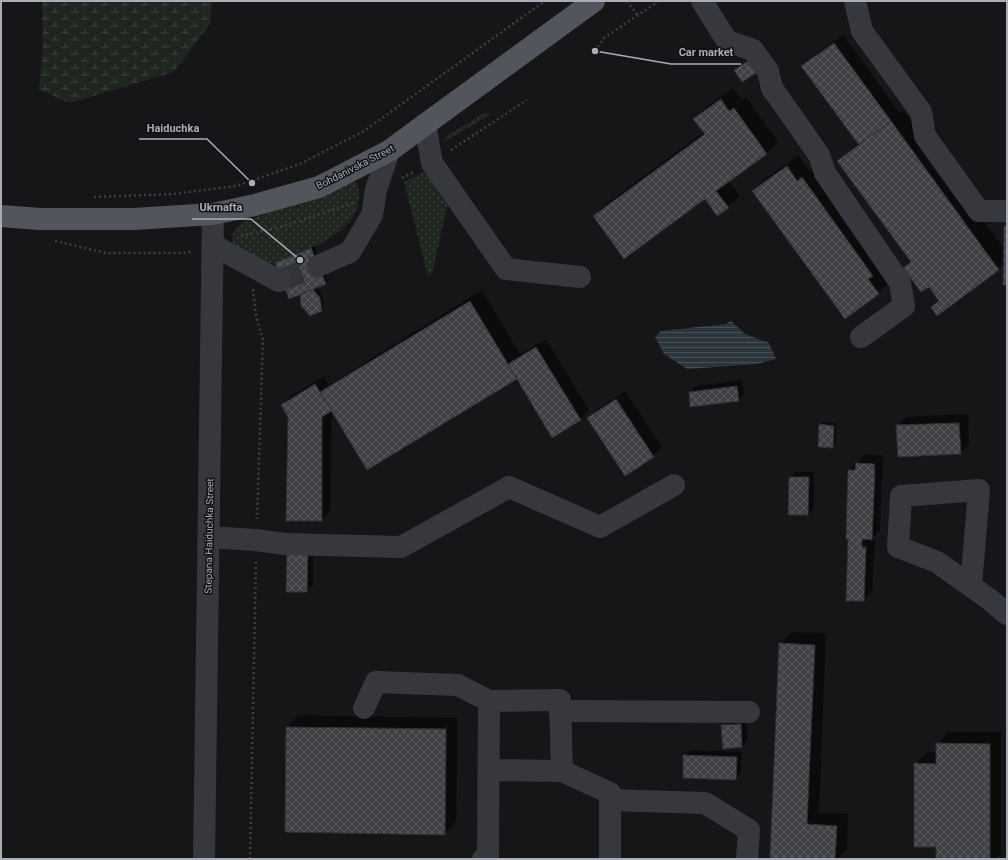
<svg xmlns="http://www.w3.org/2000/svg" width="1008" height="860" font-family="Roboto,sans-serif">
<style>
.grass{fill:url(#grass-dots)}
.wetland{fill:url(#wetland-marsh)}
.water{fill:url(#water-rules)}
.shadow{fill:#0007;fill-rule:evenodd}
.building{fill:url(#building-cross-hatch);stroke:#303034}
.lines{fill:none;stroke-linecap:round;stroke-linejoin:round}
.minor-tunnel{stroke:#333438;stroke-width:22;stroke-dasharray:22 11;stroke-linecap:butt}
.path{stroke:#3d3f44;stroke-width:2.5;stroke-dasharray:2 3;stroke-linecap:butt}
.minor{stroke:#37383d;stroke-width:22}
.major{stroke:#53555c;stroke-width:22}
.labels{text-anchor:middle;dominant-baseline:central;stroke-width:3;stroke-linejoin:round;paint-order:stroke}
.street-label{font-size:10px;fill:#a8adb8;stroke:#111113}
.leader{fill:none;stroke:#a8adb8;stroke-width:1.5}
.callout-dot{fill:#a8adb8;stroke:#111113;stroke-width:1.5}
.callout-label{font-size:11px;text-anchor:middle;font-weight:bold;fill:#a8adb8;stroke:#111113;stroke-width:3;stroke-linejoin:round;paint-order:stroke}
</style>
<defs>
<pattern id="grass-dots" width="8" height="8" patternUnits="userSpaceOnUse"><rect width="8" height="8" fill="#1e261f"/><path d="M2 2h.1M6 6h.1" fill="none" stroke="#3c433d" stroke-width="1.8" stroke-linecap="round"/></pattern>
<pattern id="wetland-marsh" width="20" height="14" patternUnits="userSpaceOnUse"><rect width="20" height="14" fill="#1e261f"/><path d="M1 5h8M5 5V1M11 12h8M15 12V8" fill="none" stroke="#3c433d"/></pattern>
<pattern id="water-rules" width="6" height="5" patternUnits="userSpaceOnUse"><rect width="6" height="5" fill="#2c353c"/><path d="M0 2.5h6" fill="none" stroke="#485056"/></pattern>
<pattern id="building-cross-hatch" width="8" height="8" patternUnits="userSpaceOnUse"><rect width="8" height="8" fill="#404145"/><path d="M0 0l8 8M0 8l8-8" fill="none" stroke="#595a5e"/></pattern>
</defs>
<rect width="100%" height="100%" fill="#161618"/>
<g class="grass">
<polygon points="484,113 491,114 442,143 447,136"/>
<polygon points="430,169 449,198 432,274 428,276 404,182"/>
<path d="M 351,180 L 358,184 C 358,189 360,195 359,199 C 357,228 320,245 298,254 C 291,257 282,262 275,263 C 261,265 222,249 235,230 C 236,227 241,225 244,222 Z"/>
</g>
<polygon class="wetland" points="42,1 212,1 210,24 174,72 70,103 39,90 43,45"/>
<polygon class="water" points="731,321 745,334 769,343 776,359 757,364 687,369 664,354 655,337 661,331 726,324"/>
<g class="shadow">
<polygon points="843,35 900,113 903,110 1005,250 1005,226 1007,224 1007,284 1005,263 937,314 933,307 940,300 929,286 905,268 911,261 838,161 859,143 803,66 812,57"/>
<polygon points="733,88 742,100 746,97 778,142 767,153 729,181 740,196 728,207 705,198 594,216 606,204 704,132 695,119 706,107"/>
<polygon points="799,155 809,170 814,166 890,282 878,293 754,191 765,179"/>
<polygon points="314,246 328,281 316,287 321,293 324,307 321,310 302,306 301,293 276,264"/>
<polygon points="482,290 520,354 546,339 589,410 580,419 517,378 332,410 330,511 322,520 289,417 282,405 291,396 324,376 329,385"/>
<polygon points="742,380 744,394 738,400 690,392 695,386"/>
<polygon points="625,391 662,447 653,456 589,418 598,409"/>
<polygon points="968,414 969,445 960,454 897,426 906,417"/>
<polygon points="823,422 837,423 835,444 832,447 820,425"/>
<polygon points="866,454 883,455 880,530 872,538 875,539 872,591 864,600 849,470"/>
<polygon points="795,472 814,472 814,508 808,514 790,477"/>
<polygon points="313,544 313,585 307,591 287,591"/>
<polygon points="792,632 826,633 819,813 848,814 847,849 837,859 771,859 780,644"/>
<path d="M 299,715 L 458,718 L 456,822 L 444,834 L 287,727 ZM 445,724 L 447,724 L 446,823 L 444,823 Z"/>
<polygon points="746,718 748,740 742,746 724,748 722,726 728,720"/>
<polygon points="949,732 1001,732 1001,854 995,859 937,859 937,846 915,764 927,752 937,752 937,744"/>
<polygon points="690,750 742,752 741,773 735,779 684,756"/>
</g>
<g class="building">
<polygon points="834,43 891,121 859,145 801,66"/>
<polygon points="748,61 756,73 742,82 734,70"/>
<polygon points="721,99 729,111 734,108 767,154 716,191 729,208 717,216 705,199 624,259 593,216 705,134 693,119"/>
<polygon points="891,121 999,270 937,316 931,307 939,301 929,287 921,292 903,268 911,262 837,161"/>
<polygon points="787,166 797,181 802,177 873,276 868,279 879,294 845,319 752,191"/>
<polygon points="1004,226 1007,226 1007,285 1003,285"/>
<polygon points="311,248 326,284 289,299 275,263"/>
<polygon points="313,289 320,298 322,311 310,316 301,306 300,295"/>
<polygon points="470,301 517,379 367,470 320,392"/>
<polygon points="536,347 581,420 552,438 508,364"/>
<polygon points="315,384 332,411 322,417 322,521 286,521 288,417 281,405"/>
<polygon points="737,386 739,401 690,407 689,392"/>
<polygon points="616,399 654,457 625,476 587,418"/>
<polygon points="959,423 961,454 898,457 896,425"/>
<polygon points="819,424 834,426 833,448 818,447"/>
<polygon points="856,463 874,464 875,471 872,540 862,539 862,547 866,547 864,601 846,601 848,539 846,539 848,470 855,470"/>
<polygon points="789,477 809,477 808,515 788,515"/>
<polygon points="287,550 308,550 307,592 286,592"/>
<polygon points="779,643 815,645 807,824 837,826 835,859 770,859"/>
<polygon points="741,724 742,747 723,749 721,725"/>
<polygon points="286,727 446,729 445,835 285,832"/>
<polygon points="936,743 990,744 990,859 936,859 936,847 914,847 914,763 936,764"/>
<polygon points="683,755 737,757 736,780 683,778"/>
</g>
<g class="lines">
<polyline class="minor-tunnel" points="281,280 318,266"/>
<g class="path">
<polyline points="627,1 638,16"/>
<polyline points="595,51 604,38 659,1"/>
<polyline points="451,150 527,100"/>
<polyline points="402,178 414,172"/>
<polyline points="94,197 173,194 236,186 300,164 364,131 545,1"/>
<polyline points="241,236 284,226 353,203"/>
<polyline points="55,241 106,253 186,253 193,251"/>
<polyline points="253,289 256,316 263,340 257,519"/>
<polyline points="250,859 256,560"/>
</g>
<g class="minor">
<polyline points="702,1 727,41 753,50 768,71 772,88 819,155 825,173 900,283 904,306 861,337"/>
<polyline points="855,1 862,31 921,112 925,136 979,211 1007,211"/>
<polyline points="425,124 432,163 506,269 580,277"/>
<polyline points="213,245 279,281 281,280"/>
<polyline points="318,266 350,252 372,215 376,190 389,151"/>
<polyline points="209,537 256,540 285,544 401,547 509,487 600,527 674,485"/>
<polyline points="971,586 979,490 901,496 898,547 937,562 989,599 1007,614"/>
<polyline points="364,708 376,682 458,685 489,701"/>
<polyline points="560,711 749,712"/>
<polyline points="562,771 610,793 610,859"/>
<polyline points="610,800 705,803 749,830 747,859"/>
<polyline points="204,859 213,214"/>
<polyline points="483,859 488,857 489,701 560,700 562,771 489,770"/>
</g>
<polyline class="major" points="1,216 40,219 134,219 213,214 255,205 319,187 389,151 594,1"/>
</g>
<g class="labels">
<g class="street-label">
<text transform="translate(355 167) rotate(-27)">Bohdanivska Street</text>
<text transform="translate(209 536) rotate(-89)">Stepana Haiduchka Street</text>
</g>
</g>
<path class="leader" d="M595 51L671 64H741M252 183L207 139H139M300 260L251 219H192"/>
<g class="callout-dot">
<circle cx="595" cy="51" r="4"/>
<circle cx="252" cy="183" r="4"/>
<circle cx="300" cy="260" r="4"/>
</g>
<g class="callout-label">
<text x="706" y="56">Car market</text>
<text x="173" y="132">Haiduchka</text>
<text x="221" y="211">Ukrnafta</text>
</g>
<rect width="1008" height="860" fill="none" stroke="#a8adb8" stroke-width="4"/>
</svg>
